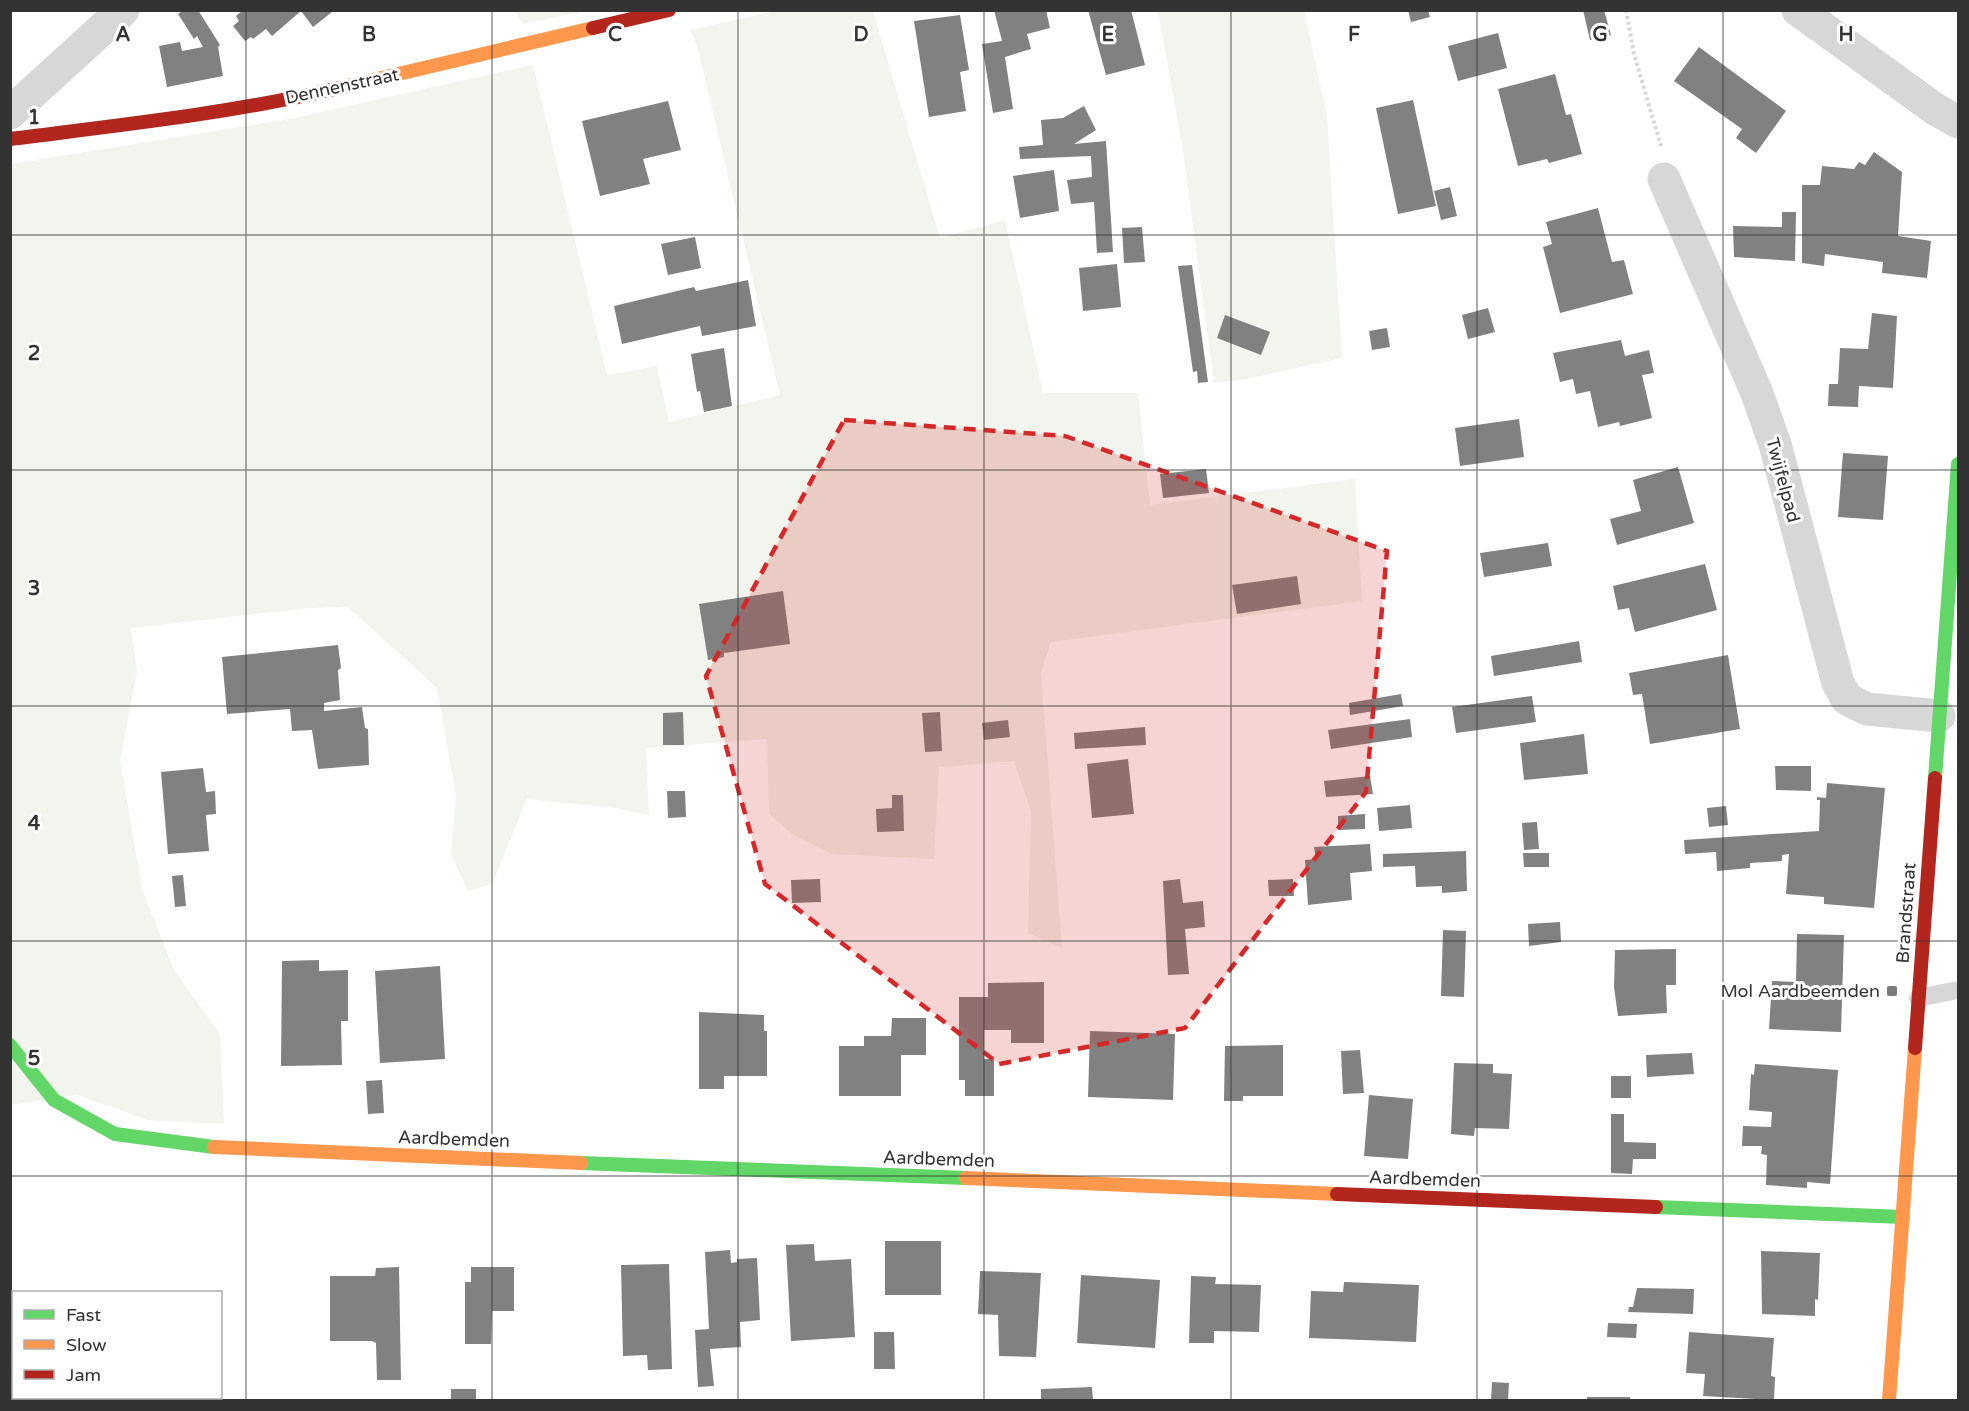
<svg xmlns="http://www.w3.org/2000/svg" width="1969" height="1411" font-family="'Varela Round',sans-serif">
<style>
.green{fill:#f1f5ed}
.building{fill:#818181}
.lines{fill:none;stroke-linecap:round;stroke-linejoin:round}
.path{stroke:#d6d6d6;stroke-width:4;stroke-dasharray:3 3;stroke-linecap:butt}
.lane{stroke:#d7d7d7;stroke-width:18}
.street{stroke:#d7d7d7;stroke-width:33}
.fast{stroke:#63d668;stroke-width:14}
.slow{stroke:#ff974d;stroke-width:14}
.jam{stroke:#b3261e;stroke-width:14}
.marked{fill:#d62828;fill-opacity:0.2;stroke:#d62828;stroke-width:4.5;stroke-dasharray:12 8;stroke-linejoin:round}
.grid{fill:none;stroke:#333;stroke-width:1.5;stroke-opacity:0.55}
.poi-dot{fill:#7a7a7a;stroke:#fff;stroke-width:2}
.labels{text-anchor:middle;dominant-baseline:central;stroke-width:6;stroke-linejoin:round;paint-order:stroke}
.street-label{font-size:18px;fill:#333;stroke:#fff}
.poi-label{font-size:18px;fill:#333;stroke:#fff;text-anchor:end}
.grid-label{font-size:20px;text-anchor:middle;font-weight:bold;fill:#333;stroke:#fff;stroke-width:6;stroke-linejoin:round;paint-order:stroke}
</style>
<rect width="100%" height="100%" fill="#fff"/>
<g class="green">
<polygon points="515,11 586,11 523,24"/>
<polygon points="775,11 873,11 940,238 1005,220 1043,393 1138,393 1150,505 1355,479 1362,601 1051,642 1041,673 1062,948 1028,933 1031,811 1014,761 939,767 934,859 832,854 792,834 769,814 767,739 646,748 649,815 615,808 527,799 492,884 468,891 451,854 456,796 437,688 348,607 310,608 131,628 137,672 120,760 142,889 174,970 220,1034 224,1124 148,1120 77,1095 11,1105 11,164 290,119 533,65 607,375 657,366 669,422 780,395 697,45 690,30"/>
<polygon points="1158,11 1304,11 1327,115 1342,358 1242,380 1214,383 1183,151"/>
</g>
<g class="building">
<polygon points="184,10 198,10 220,45 218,47 223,76 167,87 159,46 180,42 182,51 203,47 197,36 194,39 178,14"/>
<polygon points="243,10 331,10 332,12 313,27 301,11 272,36 266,29 253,39 251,37 245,41 233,26 239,21 236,16"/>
<polygon points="994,10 1046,10 1050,28 1027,34 1031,49 1005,57 1013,109 993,113 982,44 1002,41"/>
<polygon points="1088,10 1131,10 1145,65 1106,75"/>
<polygon points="1408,10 1428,10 1430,17 1411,22"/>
<polygon points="1583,10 1604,10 1611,35 1590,40"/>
<polygon points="960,15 969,70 960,72 966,111 929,117 914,21"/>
<polygon points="1498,33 1507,68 1458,81 1448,46"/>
<polygon points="1699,47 1786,111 1756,153 1736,138 1742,129 1674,81"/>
<polygon points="1555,74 1566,115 1571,114 1582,154 1549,163 1547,159 1518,166 1498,89"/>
<polygon points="1413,100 1436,206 1398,214 1376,108"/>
<polygon points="668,101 681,150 643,159 650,184 600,196 582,121"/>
<polygon points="1084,106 1096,130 1074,144 1106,141 1113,252 1097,253 1094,202 1071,204 1067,180 1092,177 1091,156 1020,159 1019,147 1043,145 1041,120 1063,118"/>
<polygon points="1874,152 1902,172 1898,236 1931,241 1927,278 1882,273 1883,262 1825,254 1824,266 1802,263 1802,185 1820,185 1822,166 1854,169 1859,162 1865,165"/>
<polygon points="1054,170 1059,211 1020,218 1013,176"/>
<polygon points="1450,187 1457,216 1441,220 1434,191"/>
<polygon points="1598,208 1612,262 1624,260 1633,294 1560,313 1543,247 1552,244 1546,222"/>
<polygon points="1782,212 1796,212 1795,261 1734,257 1733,226 1782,227"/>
<polygon points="1142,227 1145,262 1124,263 1122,228"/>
<polygon points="695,237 701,268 668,275 661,244"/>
<polygon points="1117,264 1121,307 1083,311 1079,268"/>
<polygon points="1192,265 1208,382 1198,383 1197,371 1193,372 1178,266"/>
<polygon points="748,280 756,326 702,336 700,326 622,344 614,306 694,287 696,291"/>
<polygon points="1488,308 1495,332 1468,339 1462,315"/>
<polygon points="1872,313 1897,316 1893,388 1859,386 1858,407 1828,406 1829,384 1838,384 1840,348 1868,349"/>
<polygon points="1225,315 1270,332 1261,355 1217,338"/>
<polygon points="1387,328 1390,347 1372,350 1369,331"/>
<polygon points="1621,340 1625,356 1649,350 1654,373 1642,375 1652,418 1620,426 1619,422 1598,427 1590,391 1576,394 1573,379 1560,382 1553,353"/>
<polygon points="724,348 732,406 704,412 700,391 697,392 691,354"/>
<polygon points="1519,419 1524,457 1460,466 1455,428"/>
<polygon points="1843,453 1888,456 1883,520 1838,517"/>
<polygon points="1678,467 1694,523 1617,545 1610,519 1641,511 1633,480"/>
<polygon points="1206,469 1209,493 1163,498 1160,474"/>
<polygon points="1548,543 1552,566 1484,577 1480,553"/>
<polygon points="1705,564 1717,610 1635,632 1629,608 1618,610 1613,586"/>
<polygon points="1297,576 1301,604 1237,614 1232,585"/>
<polygon points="783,591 790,644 724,653 724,657 708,660 699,604"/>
<polygon points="1579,641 1582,662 1494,676 1491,656"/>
<polygon points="338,645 341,668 338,670 340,700 324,703 324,711 362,707 365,728 368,729 369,765 318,769 312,730 292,731 290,709 227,714 222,657"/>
<polygon points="1728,655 1740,729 1650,744 1642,694 1633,695 1629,673"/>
<polygon points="1401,694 1403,706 1350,715 1349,703"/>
<polygon points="1532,696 1536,722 1456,733 1452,707"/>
<polygon points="683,712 684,745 663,745 663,713"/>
<polygon points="940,712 942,751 925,752 922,713"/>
<polygon points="1410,719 1412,737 1331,749 1328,730"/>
<polygon points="1008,720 1010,737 984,740 982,723"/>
<polygon points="1145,727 1146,745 1075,749 1074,733"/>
<polygon points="1584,734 1588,774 1524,780 1520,743"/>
<polygon points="1128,759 1134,814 1092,818 1087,764"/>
<polygon points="1775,766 1811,766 1811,791 1776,790"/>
<polygon points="203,768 206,792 215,791 216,814 206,815 209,851 168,854 161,772"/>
<polygon points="1370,776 1373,794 1326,797 1324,781"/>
<polygon points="1827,783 1885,788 1874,908 1824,904 1824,897 1786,894 1789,854 1782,855 1782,861 1750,863 1750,868 1717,871 1716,852 1685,854 1684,840 1819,831 1820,800 1817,800 1817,797 1826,798"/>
<polygon points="667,791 685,791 686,817 668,818"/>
<polygon points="892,795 903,795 904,831 877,832 876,809 892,808"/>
<polygon points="1410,805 1412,828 1379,831 1377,808"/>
<polygon points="1726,806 1728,825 1709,827 1707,808"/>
<polygon points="1365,814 1365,829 1338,830 1338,816"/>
<polygon points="1537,822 1539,849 1524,850 1522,823"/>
<polygon points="1370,844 1372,871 1350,873 1352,900 1308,905 1305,860 1316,859 1314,847"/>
<polygon points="1466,851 1467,891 1442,893 1442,886 1416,887 1415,866 1383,867 1383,854"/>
<polygon points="1523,853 1549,853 1549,867 1524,867"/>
<polygon points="183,875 186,906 175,907 172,876"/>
<polygon points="820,879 821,902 792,903 791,880"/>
<polygon points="1180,879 1183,903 1203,901 1205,927 1185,929 1189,974 1168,975 1163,881"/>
<polygon points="1293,879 1294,896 1269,896 1268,880"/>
<polygon points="1560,922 1561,942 1529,946 1528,924"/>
<polygon points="1443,930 1466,931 1464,997 1441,996"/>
<polygon points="1797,934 1844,935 1841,1032 1769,1029 1772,981 1796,982"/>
<polygon points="1676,949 1676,985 1666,985 1667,1013 1618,1016 1614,987 1615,950"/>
<polygon points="319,960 319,971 348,970 348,1021 341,1021 342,1065 281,1066 282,961"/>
<polygon points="440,966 445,1059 380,1063 375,971"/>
<polygon points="1044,982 1044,1043 1011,1043 1011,1030 984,1030 984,1059 994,1059 994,1096 965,1096 965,1080 959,1080 959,997 988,997 988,983"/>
<polygon points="699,1012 764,1015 764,1031 767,1031 767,1076 724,1076 724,1089 699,1089"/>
<polygon points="892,1018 926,1018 926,1055 901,1055 901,1096 839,1096 839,1046 864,1046 864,1036 891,1036"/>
<polygon points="1090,1031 1175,1034 1173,1100 1088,1097"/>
<polygon points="1283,1045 1283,1096 1243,1096 1243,1101 1224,1101 1225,1046"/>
<polygon points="1360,1050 1364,1093 1343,1094 1341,1051"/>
<polygon points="1692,1053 1694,1074 1647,1077 1646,1055"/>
<polygon points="1454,1063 1493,1064 1493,1073 1512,1074 1509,1129 1475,1128 1474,1136 1451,1134"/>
<polygon points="1755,1064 1838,1070 1830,1184 1807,1182 1807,1188 1766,1185 1767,1155 1761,1154 1762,1146 1742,1146 1743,1126 1771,1127 1772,1112 1749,1110 1751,1074 1754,1075"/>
<rect x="1611" y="1076" width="20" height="22"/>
<polygon points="382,1080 384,1113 368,1114 366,1081"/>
<polygon points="1369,1095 1413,1099 1408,1159 1364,1156"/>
<polygon points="1611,1114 1624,1114 1624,1142 1656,1143 1656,1159 1633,1159 1632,1174 1611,1173"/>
<rect x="885" y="1241" width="56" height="54"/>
<polygon points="814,1244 815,1261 851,1259 855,1337 791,1341 786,1245"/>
<polygon points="730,1250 731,1263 737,1262 737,1259 757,1258 760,1320 740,1322 741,1347 710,1349 714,1386 698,1387 695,1330 709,1329 705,1252"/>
<polygon points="1761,1251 1820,1253 1818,1300 1815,1299 1815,1316 1762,1314"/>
<polygon points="669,1264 672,1369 648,1370 647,1355 623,1356 621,1265"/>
<polygon points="399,1267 401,1380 377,1380 376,1343 372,1341 330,1341 330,1276 375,1276 376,1268"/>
<polygon points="471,1267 514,1267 514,1311 492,1311 491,1344 465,1344 465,1282 471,1282"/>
<polygon points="980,1271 1041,1273 1036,1357 999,1356 998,1315 978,1314"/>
<polygon points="1081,1275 1160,1280 1155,1348 1077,1343"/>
<polygon points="1191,1276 1216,1277 1215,1284 1261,1285 1259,1332 1214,1331 1214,1343 1189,1343"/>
<polygon points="1344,1282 1419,1285 1416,1342 1309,1338 1311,1291 1343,1292"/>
<polygon points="1637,1288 1694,1289 1693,1314 1628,1312 1629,1307 1633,1307"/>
<polygon points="1608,1323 1637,1324 1636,1338 1607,1337"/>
<polygon points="874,1332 894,1332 895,1369 874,1369"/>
<polygon points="1689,1332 1774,1338 1771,1376 1775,1377 1774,1400 1703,1396 1705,1374 1686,1373"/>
<polygon points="1492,1382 1509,1383 1508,1400 1491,1400"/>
<polygon points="1092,1387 1093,1400 1041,1400 1041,1389"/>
<rect x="451" y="1389" width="25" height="11"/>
<rect x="1587" y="1397" width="43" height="3"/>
</g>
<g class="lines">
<polyline class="path" points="1626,10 1634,54 1661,146"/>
<polyline class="lane" points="1918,998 1958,990"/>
<g class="street">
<polyline points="1798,10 1935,109 1958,122"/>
<polyline points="10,113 123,10"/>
<polyline points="1664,179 1756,391 1775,444 1838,683 1847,699 1867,709 1939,716"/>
</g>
<g class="fast">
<polyline points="1935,778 1958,464"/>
<polyline points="10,1045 54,1100 115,1134 214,1147"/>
<polyline points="581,1163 966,1178"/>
<polyline points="1656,1207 1903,1217"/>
</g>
<g class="slow">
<polyline points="343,87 593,28"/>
<polyline points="214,1147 581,1163"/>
<polyline points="966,1178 1337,1194"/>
<polyline points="1889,1400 1915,1048"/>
</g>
<g class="jam">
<polyline points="593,28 669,10"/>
<path d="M 10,139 C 121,125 234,113 343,87"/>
<polyline points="1915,1048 1935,778"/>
<polyline points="1337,1194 1656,1207"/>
</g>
</g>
<path class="marked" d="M 844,420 L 1065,436 L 1387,551 L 1366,792 L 1185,1028 L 999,1064 L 765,884 L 706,676 Z"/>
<path class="grid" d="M 246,10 L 246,1400M 492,10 L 492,1400M 738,10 L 738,1400M 984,10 L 984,1400M 1231,10 L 1231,1400M 1477,10 L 1477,1400M 1723,10 L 1723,1400M 10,235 L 1958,235M 10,470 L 1958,470M 10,706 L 1958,706M 10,941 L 1958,941M 10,1176 L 1958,1176"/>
<rect class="poi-dot" x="1886" y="985" width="12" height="12" rx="3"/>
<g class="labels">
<g class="street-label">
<text transform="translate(342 86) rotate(-12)">Dennenstraat</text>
<text transform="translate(1783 480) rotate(75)">Twijfelpad</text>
<text transform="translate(1906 913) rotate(-86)">Brandstraat</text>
<text transform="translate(454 1139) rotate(2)">Aardbemden</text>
<text transform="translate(939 1159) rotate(2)">Aardbemden</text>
<text transform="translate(1425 1179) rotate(2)">Aardbemden</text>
</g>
<g class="poi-label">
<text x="1880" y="991">Mol Aardbeemden</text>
</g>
</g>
<g class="grid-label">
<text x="123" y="41">A</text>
<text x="369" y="41">B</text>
<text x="615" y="41">C</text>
<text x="861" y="41">D</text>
<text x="1108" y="41">E</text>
<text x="1354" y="41">F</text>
<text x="1600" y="41">G</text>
<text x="1846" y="41">H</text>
<text x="34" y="124">1</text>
<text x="34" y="360">2</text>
<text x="34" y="595">3</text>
<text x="34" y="830">4</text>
<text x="34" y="1065">5</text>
</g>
<rect width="1969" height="1411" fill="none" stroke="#333333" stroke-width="24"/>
<rect x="12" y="1291" width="210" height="108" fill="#ffffff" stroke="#adadad" stroke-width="1.5"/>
<rect x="24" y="1310" width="30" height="9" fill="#63d668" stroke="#adadad" stroke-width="1.5"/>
<text x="66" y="1321" font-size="18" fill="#333333">Fast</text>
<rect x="24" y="1340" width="30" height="9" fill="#ff974d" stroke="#adadad" stroke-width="1.5"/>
<text x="66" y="1351" font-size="18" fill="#333333">Slow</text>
<rect x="24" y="1370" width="30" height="9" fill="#b3261e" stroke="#adadad" stroke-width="1.5"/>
<text x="66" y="1381" font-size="18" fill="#333333">Jam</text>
</svg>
